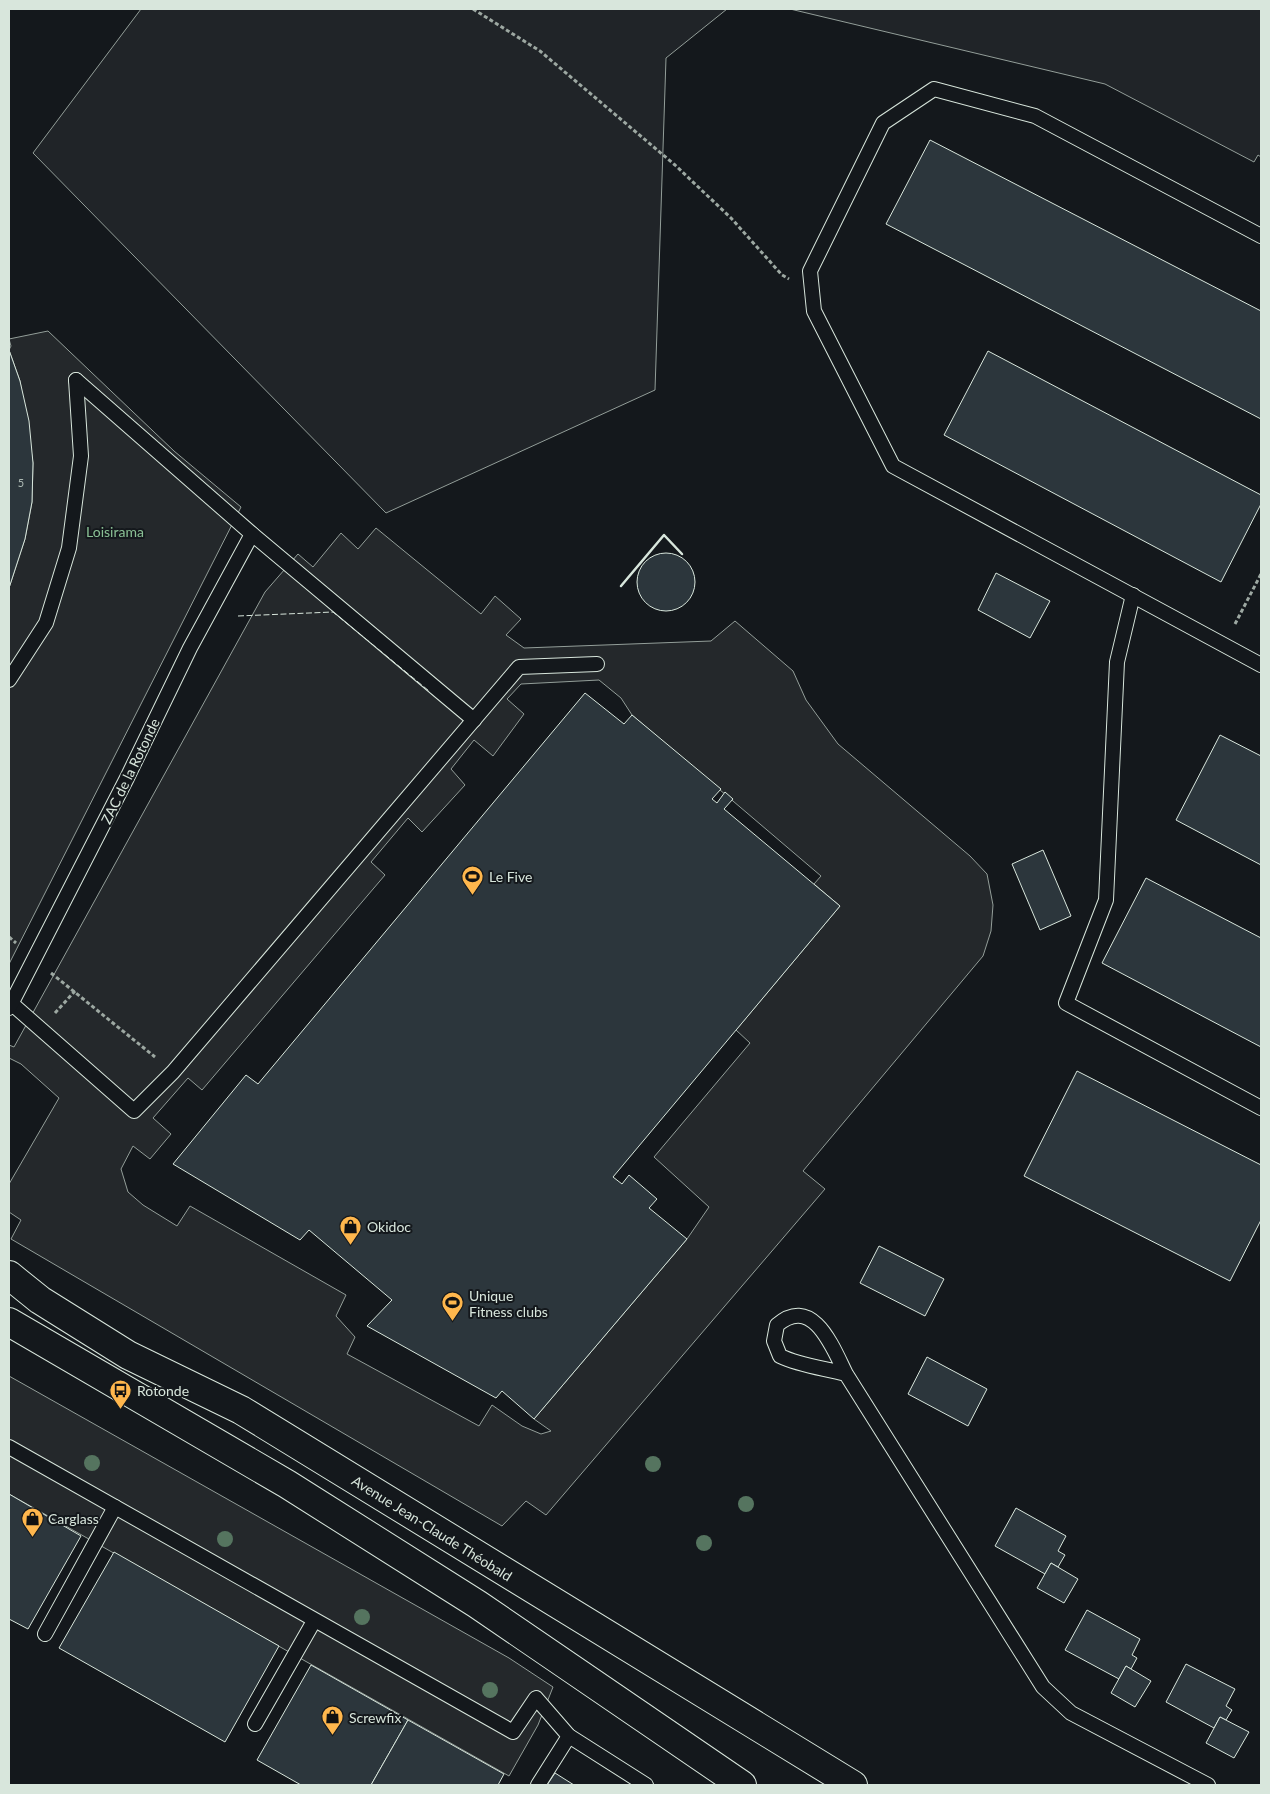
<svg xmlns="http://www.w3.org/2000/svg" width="1270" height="1794" font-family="Lato,sans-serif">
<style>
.green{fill:#202428;stroke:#939e99}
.parking{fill:#24282b;stroke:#939e99;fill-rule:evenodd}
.building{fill:#2c363c;stroke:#d8e6dc}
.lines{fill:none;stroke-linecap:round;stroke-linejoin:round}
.service-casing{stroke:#d8e6dc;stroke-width:16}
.primary-casing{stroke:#d8e6dc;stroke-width:30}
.path{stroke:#9da8a2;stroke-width:3;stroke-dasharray:4 2.5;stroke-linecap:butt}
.service{stroke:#14181c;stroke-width:14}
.primary{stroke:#14181c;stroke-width:28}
.fence{stroke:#d8e6dc;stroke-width:1;stroke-dasharray:6 2.5;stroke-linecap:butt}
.wall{stroke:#d8e6dc;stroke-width:2.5}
.tree{fill:#55745f}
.labels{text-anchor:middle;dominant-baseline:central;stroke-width:4;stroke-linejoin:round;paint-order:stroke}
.number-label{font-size:11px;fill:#adbab4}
.park-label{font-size:14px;fill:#8ac095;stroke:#14181c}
.street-label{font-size:14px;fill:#d8e6dc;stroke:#14181c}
.poi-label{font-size:14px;fill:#d8e6dc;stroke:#14181c;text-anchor:start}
</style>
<rect width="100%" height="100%" fill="#14181c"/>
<g class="green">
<polygon points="141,9 727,9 666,58 655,390 386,513 33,153"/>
<polygon points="790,9 1261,9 1261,157 1258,155 1254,162 1105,84"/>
</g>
<g class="parking">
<polygon points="48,331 174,451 241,507 9,964 9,588 25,539 32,502 33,463 20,381 9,350 11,346 9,339"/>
<path d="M 376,528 L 481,614 L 495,596 L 521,619 L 506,635 L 524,648 L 711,641 L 735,621 L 793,671 L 806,700 L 838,744 L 970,856 L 987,874 L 993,905 L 991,931 L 983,956 L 803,1171 L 825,1189 L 546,1515 L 526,1501 L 502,1526 L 11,1239 L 21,1220 L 9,1212 L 9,1184 L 59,1098 L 21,1064 L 9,1058 L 9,1045 L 14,1047 L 265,592 L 298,554 L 313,567 L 341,533 L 358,549 ZM 599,680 L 621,698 L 632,715 L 821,876 L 814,884 L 840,906 L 736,1030 L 750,1043 L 654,1157 L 709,1207 L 687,1239 L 534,1419 L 551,1431 L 541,1434 L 522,1426 L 492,1405 L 479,1426 L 347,1354 L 355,1337 L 336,1316 L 346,1295 L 190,1206 L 177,1226 L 143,1205 L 128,1192 L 121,1169 L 133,1146 L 150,1159 L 171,1134 L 153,1118 L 188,1078 L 202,1090 L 385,875 L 371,862 L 408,818 L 422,832 L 465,785 L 451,769 L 474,740 L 493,756 L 524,714 L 507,699 L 521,684 Z"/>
<polygon points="9,1376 509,1658 553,1687 538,1725 509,1776 9,1494"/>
</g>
<g class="building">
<polygon points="930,140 1261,311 1261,419 886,224"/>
<polygon points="9,350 20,381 29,421 33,463 32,502 25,539 9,588"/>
<polygon points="988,351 1261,495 1261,504 1221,582 944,435"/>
<circle cx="666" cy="582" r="29"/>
<polygon points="996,573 1050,601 1030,638 978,610"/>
<polygon points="585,693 624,724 632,715 721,789 712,799 717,803 725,792 733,799 724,809 840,906 613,1177 622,1184 629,1175 657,1199 649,1208 687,1239 534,1419 502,1391 496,1398 367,1326 392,1300 309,1230 300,1240 173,1164 246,1075 258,1084"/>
<polygon points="1220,735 1261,756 1261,865 1176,820"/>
<polygon points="1043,850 1071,916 1040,930 1012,864"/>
<polygon points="1146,878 1261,938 1261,1047 1102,963"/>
<polygon points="1077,1071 1261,1165 1261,1220 1230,1281 1024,1176"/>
<polygon points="879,1246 944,1279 925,1316 860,1283"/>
<polygon points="927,1357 987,1389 968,1426 908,1394"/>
<polygon points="9,1494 81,1536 28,1629 9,1619"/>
<polygon points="1016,1508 1066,1536 1058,1551 1065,1555 1058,1567 1051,1563 1045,1574 995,1546"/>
<polygon points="114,1552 279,1646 225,1742 59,1648"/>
<polygon points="1051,1563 1078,1579 1064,1603 1037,1588"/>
<polygon points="1087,1610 1140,1639 1132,1655 1137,1658 1131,1669 1126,1666 1119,1679 1065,1650"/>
<polygon points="1186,1664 1235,1689 1226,1706 1232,1710 1226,1720 1220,1717 1214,1728 1166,1702"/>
<polygon points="311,1665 408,1720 371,1785 301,1785 257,1760"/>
<polygon points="1126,1666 1151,1681 1135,1707 1111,1693"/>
<polygon points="1220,1717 1249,1732 1234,1758 1206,1743"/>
<polygon points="408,1720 504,1774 498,1785 371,1785"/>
<polygon points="555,1773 574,1785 547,1785"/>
</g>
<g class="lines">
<defs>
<g id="service">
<polyline points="1261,236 1035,116 934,89 883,123 810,271 814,311 893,466 1261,665"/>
<polyline points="76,380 252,534 474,720"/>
<polyline points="1133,595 1117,662 1106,900 1066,1003 1261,1108"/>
<polyline points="9,680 46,623 69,548 81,456 76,380"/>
<polyline points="11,1003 134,1111 173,1072 519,667 597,664"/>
<polyline points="9,1008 127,778 190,648 252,534"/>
<path d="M 846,1374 C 824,1368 801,1366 780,1356 L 774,1341 L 777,1325 C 813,1294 833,1348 846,1374 L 1043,1687 L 1071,1713 L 1208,1785"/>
<polyline points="9,1447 513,1732 536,1698 569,1736 646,1785"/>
<polyline points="45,1634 115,1507"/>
<polyline points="255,1724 314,1621"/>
<polyline points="538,1785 569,1736"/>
</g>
<g id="primary">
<polyline points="9,1275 40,1300 128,1355 241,1410 853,1785"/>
<polyline points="9,1322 287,1484 477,1604 742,1785"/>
</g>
</defs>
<use href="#service" class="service-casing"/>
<use href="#primary" class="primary-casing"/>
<g class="path">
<polyline points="473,9 540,51 675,165 731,218 782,275 789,279"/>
<polyline points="1235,624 1261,574"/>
<polyline points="9,937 16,943"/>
<polyline points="51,973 155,1057"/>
<polyline points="55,1013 75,991"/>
</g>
<use href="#service" class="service"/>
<use href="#primary" class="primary"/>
<polyline class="fence" points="238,616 333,612 429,691"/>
<polyline class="wall" points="621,586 664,535 682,554"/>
</g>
<g class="tree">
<circle cx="92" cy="1463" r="8"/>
<circle cx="653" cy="1464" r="8"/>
<circle cx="746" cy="1504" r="8"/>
<circle cx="225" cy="1539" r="8"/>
<circle cx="704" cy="1543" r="8"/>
<circle cx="362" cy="1617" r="8"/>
<circle cx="490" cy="1690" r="8"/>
</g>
<defs>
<symbol id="stadium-pin" viewBox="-11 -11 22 30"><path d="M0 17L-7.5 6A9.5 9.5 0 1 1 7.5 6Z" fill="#ffb74d" stroke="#14181c"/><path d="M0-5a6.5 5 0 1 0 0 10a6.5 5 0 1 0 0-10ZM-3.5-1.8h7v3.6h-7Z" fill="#111"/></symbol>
<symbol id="shop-pin" viewBox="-11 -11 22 30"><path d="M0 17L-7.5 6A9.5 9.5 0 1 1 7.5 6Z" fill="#ffb74d" stroke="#14181c"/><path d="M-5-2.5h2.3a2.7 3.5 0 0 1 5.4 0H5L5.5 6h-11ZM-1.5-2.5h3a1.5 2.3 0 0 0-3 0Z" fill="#111"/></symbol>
<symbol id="bus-pin" viewBox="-11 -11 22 30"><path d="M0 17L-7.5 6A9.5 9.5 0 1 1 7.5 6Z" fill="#ffb74d" stroke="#14181c"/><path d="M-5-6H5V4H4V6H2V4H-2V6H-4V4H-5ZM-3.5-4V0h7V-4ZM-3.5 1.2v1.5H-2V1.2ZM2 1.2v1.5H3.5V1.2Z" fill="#111"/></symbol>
</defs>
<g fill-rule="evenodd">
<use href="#stadium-pin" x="460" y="864" width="25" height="34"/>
<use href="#shop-pin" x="338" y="1214" width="25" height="34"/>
<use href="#stadium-pin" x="440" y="1290" width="25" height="34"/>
<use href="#bus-pin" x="108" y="1378" width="25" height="34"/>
<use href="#shop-pin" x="20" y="1506" width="25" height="34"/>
<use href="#shop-pin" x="320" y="1704" width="25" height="34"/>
</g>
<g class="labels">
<g class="number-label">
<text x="21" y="482">5</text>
</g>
<g class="park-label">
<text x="115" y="531">Loisirama</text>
</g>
<g class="street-label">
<text transform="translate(130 771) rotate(-64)">ZAC de la Rotonde</text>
<text transform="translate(432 1528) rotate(32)">Avenue Jean-Claude Théobald</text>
</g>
<g class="poi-label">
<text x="489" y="876">Le Five</text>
<text x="367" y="1226">Okidoc</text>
<text x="469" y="1295">Unique<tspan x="469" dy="16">Fitness clubs</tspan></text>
<text x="137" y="1390">Rotonde</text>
<text x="48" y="1518">Carglass</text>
<text x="349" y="1717">Screwfix</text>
</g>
</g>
<rect width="1270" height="1794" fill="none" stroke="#d8e6dc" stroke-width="20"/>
</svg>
